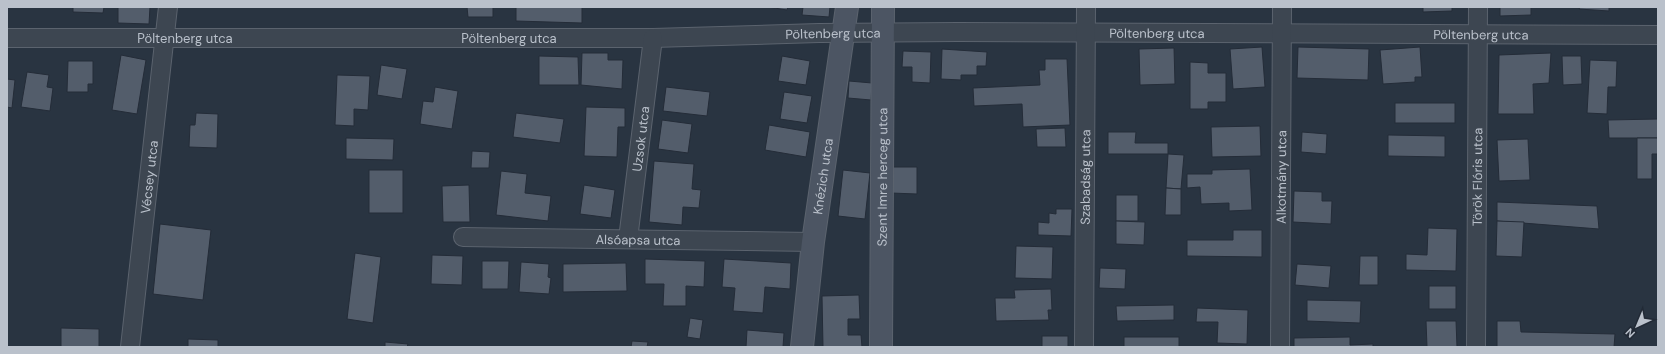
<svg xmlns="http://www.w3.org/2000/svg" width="1665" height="354" font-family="'DM Sans',sans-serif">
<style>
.building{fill:#535d6b;stroke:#242c38}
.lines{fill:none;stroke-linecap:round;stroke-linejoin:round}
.street-casing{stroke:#5b636e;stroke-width:20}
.secondary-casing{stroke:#5b636e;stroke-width:24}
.street{stroke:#3d4651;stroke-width:18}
.secondary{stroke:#4c5563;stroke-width:22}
.labels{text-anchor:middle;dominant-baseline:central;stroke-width:3;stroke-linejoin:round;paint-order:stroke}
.street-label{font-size:13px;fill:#bac1cb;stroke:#222a36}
</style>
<rect width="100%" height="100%" fill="#293441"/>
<g class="building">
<polygon points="73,7 104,7 103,13 73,12"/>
<polygon points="118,7 150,7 149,24 118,23"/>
<polygon points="467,7 493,7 493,17 468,17"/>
<polygon points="516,7 582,7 582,23 516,21"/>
<polygon points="768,7 788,7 787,10"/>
<polygon points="803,7 830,7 829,17 802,15"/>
<polygon points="1423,7 1452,7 1452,11 1423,12"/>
<polygon points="1500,7 1531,7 1531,15 1500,16"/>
<polygon points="1580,7 1609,7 1609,11 1579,9"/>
<polygon points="1262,47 1265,87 1233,89 1230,49"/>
<polygon points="1298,47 1369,49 1368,80 1297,78"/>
<polygon points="1420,47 1422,77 1415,77 1415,82 1383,84 1380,50"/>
<polygon points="1174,48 1175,84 1140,85 1139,49"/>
<polygon points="942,49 987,52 986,66 977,66 977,75 961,75 961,80 941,79"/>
<polygon points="903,51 931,52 930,83 912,82 912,67 902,67"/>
<polygon points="582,53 608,53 608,60 623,60 622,89 581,85"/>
<polygon points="1551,53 1549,83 1533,84 1534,114 1498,114 1499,55"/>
<polygon points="121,55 146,60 137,114 112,110"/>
<polygon points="539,56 578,57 579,85 539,85"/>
<polygon points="782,56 810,61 806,85 778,81"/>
<polygon points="1562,56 1581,56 1582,84 1563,85"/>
<polygon points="1045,59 1067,59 1070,125 1023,127 1022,104 974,106 973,88 1040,85 1039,70 1045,70"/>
<polygon points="1590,60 1617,61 1616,87 1608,87 1607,114 1587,113"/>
<polygon points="68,61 93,61 93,84 88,84 88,92 67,92"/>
<polygon points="1190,62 1208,63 1208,73 1226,73 1226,102 1208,102 1208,109 1190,109"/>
<polygon points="381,65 407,69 402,99 377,95"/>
<polygon points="27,72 49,75 47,87 53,88 50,111 21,107"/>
<polygon points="337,75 370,76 368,110 354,109 354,126 335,125"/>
<polygon points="7,79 15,80 12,108 7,107"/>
<polygon points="849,81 872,83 871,100 848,98"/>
<polygon points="435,87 458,91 452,129 420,124 423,101 433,102"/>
<polygon points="666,87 710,92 707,116 663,111"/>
<polygon points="784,92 812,96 807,123 780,119"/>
<rect x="1395" y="103" width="60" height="20"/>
<polygon points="586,107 625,108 625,127 618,127 617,157 584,156"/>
<polygon points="196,113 218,114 217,148 189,147 190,125 195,125"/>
<polygon points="516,113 564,119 560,143 513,137"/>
<polygon points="1658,119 1658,138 1609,138 1608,120"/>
<polygon points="662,120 692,124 688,153 658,149"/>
<polygon points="769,125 810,132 806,157 765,150"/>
<polygon points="1260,126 1261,156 1212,157 1211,127"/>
<polygon points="1065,128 1066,147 1037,147 1036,129"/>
<polygon points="1108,132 1136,132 1135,143 1168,143 1168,154 1108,154"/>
<polygon points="1302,132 1327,134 1326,154 1301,152"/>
<polygon points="1388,135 1445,136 1445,157 1388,156"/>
<polygon points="346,138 394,139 393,160 346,159"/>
<polygon points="1637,138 1658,138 1658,154 1652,154 1652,179 1637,179"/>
<polygon points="1528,139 1530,180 1499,181 1497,140"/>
<polygon points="472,151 490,152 489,168 471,168"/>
<polygon points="1168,154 1184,155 1181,189 1166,188"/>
<polygon points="654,161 694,164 692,189 701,190 699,208 683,207 682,225 649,222"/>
<polygon points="892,167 917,167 917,194 891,193"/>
<polygon points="1250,169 1252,210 1229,211 1229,203 1201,204 1200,187 1187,188 1187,174 1212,174 1212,170"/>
<rect x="369" y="170" width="34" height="43"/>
<polygon points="843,170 870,173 865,219 838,216"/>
<polygon points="501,171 527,174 525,193 551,196 548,221 496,215"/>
<polygon points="469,185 470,222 443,222 442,186"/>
<polygon points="584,185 615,190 611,218 580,214"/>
<polygon points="1166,188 1181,189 1181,215 1165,215"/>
<polygon points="1294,191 1322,192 1322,201 1332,201 1331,224 1293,222"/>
<rect x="1116" y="195" width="22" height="26"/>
<polygon points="1497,202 1597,206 1599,229 1497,221"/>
<polygon points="1056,209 1072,209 1071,236 1038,235 1038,222 1049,223 1049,213 1056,214"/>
<polygon points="1116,221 1145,222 1144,245 1116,244"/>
<polygon points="1497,221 1524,222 1522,257 1496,256"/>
<polygon points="160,224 211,230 203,300 153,294"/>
<polygon points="1428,228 1457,229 1456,271 1406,270 1406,254 1427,255"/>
<polygon points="1233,230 1262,230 1262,257 1187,256 1187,240 1233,240"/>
<polygon points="1016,246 1053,247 1052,279 1015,278"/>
<polygon points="355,253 381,257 373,323 347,319"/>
<polygon points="432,255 463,256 462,285 431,284"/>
<polygon points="1360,256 1378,256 1378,285 1359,285"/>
<polygon points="645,259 705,261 704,287 686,286 686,306 663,306 664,284 645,284"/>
<polygon points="724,259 791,263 790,289 765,287 763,313 733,311 735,288 722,287"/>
<polygon points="482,261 509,261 508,289 482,289"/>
<polygon points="521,262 549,264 548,277 551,278 549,294 519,292"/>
<polygon points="626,263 627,291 563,292 563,264"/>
<polygon points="1297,264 1331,266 1329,288 1295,285"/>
<polygon points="1100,268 1126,269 1125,289 1099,288"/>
<rect x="1429" y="286" width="27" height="23"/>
<polygon points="1051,289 1052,310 1048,310 1049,320 996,321 995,298 1015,298 1014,290"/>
<polygon points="859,295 860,319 848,319 848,335 861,335 862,347 823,347 822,296"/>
<polygon points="1307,300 1361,301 1360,323 1307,321"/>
<polygon points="1174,305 1174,320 1117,321 1116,306"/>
<polygon points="1197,308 1248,310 1247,344 1217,343 1218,322 1196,322"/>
<polygon points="690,318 703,320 700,339 687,337"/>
<polygon points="1426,321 1456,321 1457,347 1427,347"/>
<polygon points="1497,321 1520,321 1521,332 1615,334 1614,347 1497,347"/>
<polygon points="61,328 99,329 99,347 61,347"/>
<polygon points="747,330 784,333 783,347 746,347"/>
<rect x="1042" y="336" width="26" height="11"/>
<rect x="1124" y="337" width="55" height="10"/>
<polygon points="1350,337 1350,345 1373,344 1373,347 1294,347 1294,338"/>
<polygon points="188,339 218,340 218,347 188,347"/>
<polygon points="632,341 648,342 647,347 631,347"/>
<polygon points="385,342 408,344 407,347 385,347"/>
</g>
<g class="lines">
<defs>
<g id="street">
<path id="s1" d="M 7,38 L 653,38 L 819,33 L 958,32 L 1658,35"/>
<path id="s2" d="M 463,237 L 813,242"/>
<path id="s3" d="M 628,239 L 653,38"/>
<path id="s4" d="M 130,347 L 168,7"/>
<path id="s5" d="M 1084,347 L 1086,7"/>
<path id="s6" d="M 1280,347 L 1282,7"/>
<path id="s7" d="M 1476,347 L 1478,7"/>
</g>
<g id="secondary">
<path id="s8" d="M 802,347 L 813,242 L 847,7"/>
<path id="s9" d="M 881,347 L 883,7"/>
</g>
</defs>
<use href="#street" class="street-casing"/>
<use href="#secondary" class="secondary-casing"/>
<use href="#street" class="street"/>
<use href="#secondary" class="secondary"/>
</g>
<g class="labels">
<g class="street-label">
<text stroke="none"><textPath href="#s1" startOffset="826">Pöltenberg utca</textPath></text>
<text stroke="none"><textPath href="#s1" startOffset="1150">Pöltenberg utca</textPath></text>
<text stroke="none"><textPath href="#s1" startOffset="1474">Pöltenberg utca</textPath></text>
<text stroke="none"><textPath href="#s1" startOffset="178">Pöltenberg utca</textPath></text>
<text stroke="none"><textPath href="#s1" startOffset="502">Pöltenberg utca</textPath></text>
<text stroke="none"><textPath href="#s3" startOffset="101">Uzsok utca</textPath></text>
<text stroke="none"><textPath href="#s4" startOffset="171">Vécsey utca</textPath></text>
<text stroke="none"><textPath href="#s8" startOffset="172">Knézich utca</textPath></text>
<text stroke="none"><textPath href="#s9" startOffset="170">Szent Imre herceg utca</textPath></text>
<text stroke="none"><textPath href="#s5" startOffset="170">Szabadság utca</textPath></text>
<text stroke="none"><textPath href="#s6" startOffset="170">Alkotmány utca</textPath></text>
<text stroke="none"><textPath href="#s7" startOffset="170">Török Flóris utca</textPath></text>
<text stroke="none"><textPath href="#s2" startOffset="175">Alsóapsa utca</textPath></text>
</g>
</g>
<rect width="1665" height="354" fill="none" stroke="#bac1cb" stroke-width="16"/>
<g transform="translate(1637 326) rotate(224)" stroke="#222a36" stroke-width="3" paint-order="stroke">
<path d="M0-3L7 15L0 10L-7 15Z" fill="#bac1cb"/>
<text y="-6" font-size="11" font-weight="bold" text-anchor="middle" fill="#bac1cb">N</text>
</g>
</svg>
